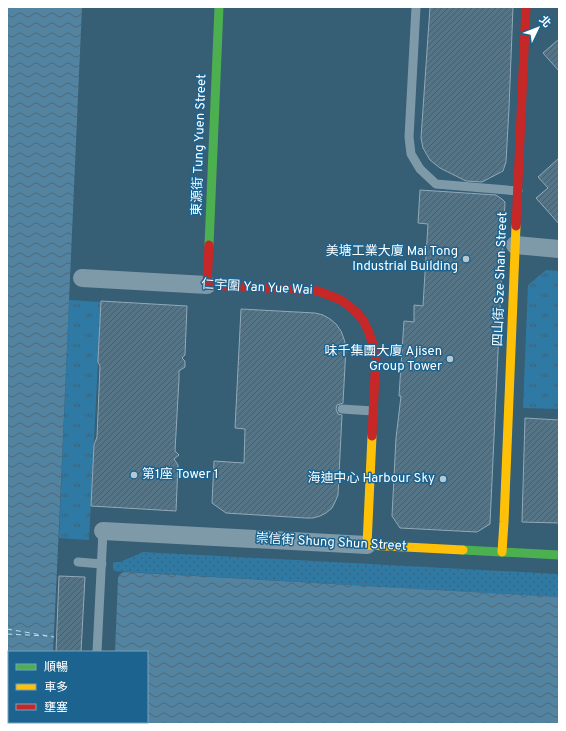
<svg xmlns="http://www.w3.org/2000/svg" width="566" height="731" font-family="Overpass,'Noto Sans TC',sans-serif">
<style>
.grass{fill:url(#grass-dots)}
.park{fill:url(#park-tufts)}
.water{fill:url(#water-waves)}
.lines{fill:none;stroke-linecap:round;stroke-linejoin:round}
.ferry{stroke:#b7dff5;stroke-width:1;stroke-dasharray:5 4;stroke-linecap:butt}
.building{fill:url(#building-hatch);stroke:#92a9b7}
.lane{stroke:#7e9aa8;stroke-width:9}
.street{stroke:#7e9aa8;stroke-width:18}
.fast{stroke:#4caf50;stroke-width:9}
.slow{stroke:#ffc107;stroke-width:9}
.jam{stroke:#c62828;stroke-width:9}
.poi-dot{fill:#b9c7cf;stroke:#1c648f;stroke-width:1.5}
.labels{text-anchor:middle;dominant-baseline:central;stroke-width:3;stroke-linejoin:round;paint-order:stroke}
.street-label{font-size:13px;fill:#fff;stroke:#1c648f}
.poi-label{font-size:13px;fill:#fff;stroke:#1c648f;text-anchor:end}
</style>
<defs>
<pattern id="grass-dots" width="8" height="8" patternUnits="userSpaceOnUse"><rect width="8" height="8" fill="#2e7aa4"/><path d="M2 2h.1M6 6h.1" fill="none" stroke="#3d6378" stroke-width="1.8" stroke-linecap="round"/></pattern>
<pattern id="park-tufts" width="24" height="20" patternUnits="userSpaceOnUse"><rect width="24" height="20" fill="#2e7aa4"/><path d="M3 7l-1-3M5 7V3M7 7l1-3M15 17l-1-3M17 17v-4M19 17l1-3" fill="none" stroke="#3d6378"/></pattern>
<pattern id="water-waves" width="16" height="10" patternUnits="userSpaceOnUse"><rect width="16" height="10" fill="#5283a0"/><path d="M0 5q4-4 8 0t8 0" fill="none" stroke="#4f6a7a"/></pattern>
<pattern id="building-hatch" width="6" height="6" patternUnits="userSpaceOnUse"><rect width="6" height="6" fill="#557486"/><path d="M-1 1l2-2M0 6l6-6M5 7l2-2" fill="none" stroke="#505c63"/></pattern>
</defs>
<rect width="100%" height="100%" fill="#365e75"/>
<polygon class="grass" points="143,552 559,574 559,597 113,571 113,562 120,562"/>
<g class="park">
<polygon points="546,270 559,271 559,409 523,408 528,285"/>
<polygon points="69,300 101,302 89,540 59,538"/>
</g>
<g class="water">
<polygon points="7,7 82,7 59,527 53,652 9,652 9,722 50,722 50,724 7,724"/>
<polygon points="124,572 559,597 559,724 111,724 112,722 147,722 147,652 115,652 118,578 120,574"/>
</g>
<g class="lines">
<g class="ferry">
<polyline points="7,629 54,637"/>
<polyline points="7,634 47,636"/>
</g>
</g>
<g class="building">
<polygon points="430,7 513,7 509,108 506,162 503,171 482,182 466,181 440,168 430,160 423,148 421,138"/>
<polygon points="559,39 559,71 543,53"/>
<polygon points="559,158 559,224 536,198 548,188 538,177"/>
<polygon points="420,190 496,195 502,199 505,202 490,524 477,532 400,528 392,516 396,438 401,396 399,396 404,321 414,322 414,305 423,306 428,224 418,223"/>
<polygon points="101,301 187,306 185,355 182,358 185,361 185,367 179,371 179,379 175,451 179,455 174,459 178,465 176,511 91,506 94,445 97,437 100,366 98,362 98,360"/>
<polygon points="241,309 315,313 323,315 330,319 336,324 341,331 344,339 346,347 343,403 337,405 336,409 338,414 342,415 338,495 335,502 332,508 326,513 320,516 313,518 306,518 226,513 212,503 214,461 244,463 245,429 235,428"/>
<polygon points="525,418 559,420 559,523 522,522"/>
<polygon points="59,576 85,577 81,652 56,652"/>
</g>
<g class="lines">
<g class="lane">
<polyline points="416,7 409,137 411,154 420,169 436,184 518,191"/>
<polyline points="342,409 373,411"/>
<polyline points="78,562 102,564"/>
<polyline points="97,652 103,531"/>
</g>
<g class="street">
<polyline points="515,245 559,249"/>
<polyline points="82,278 207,285"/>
<polyline points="103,531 367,545"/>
<polyline points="75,724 75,722"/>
</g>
<g class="fast">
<polyline points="209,245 219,7"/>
<polyline points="463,550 559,555"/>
</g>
<g class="slow">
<polyline points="372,436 367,545 463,550"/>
<polyline points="502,552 504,522 516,226"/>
</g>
<g class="jam">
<polyline points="516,226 526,7"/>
<polyline points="209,245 207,285 318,291 341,300 349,306 357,313 363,320 368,330 376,353 372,436"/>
</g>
</g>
<g class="poi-dot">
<circle cx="466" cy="259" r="4"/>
<circle cx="450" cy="359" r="4"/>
<circle cx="134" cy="475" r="4"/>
<circle cx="443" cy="479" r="4"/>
</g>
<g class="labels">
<g class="street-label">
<text transform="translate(200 145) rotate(-88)">東源街 Tung Yuen Street</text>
<text transform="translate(501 279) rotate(-88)">四山街 Sze Shan Street</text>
<text transform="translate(257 288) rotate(3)">仁宇圍 Yan Yue Wai</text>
<text transform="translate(331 543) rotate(3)">崇信街 Shung Shun Street</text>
</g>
<g class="poi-label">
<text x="458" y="252">美塘工業大廈 Mai Tong<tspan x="458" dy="15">Industrial Building</tspan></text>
<text x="442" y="352">味千集團大廈 Ajisen<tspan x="442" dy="15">Group Tower</tspan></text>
<text x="142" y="475" text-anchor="start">第1座 Tower 1</text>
<text x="435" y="479">海迪中心 Harbour Sky</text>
</g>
</g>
<rect width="566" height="731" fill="none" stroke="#ffffff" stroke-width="16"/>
<rect x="8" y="651" width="140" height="72" fill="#1c648f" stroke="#77a2bc"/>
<rect x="16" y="664" width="20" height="6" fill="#4caf50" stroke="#77a2bc"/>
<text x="44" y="671" font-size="12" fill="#ffffff">順暢</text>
<rect x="16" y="684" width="20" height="6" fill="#ffc107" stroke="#77a2bc"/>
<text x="44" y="691" font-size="12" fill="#ffffff">車多</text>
<rect x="16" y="704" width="20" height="6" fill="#c62828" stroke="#77a2bc"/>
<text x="44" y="711" font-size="12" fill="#ffffff">壅塞</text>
<g transform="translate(538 28) rotate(47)" stroke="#1c648f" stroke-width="3" paint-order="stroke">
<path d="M0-3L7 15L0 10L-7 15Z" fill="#ffffff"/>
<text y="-6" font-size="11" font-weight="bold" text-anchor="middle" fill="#ffffff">北</text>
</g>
</svg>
